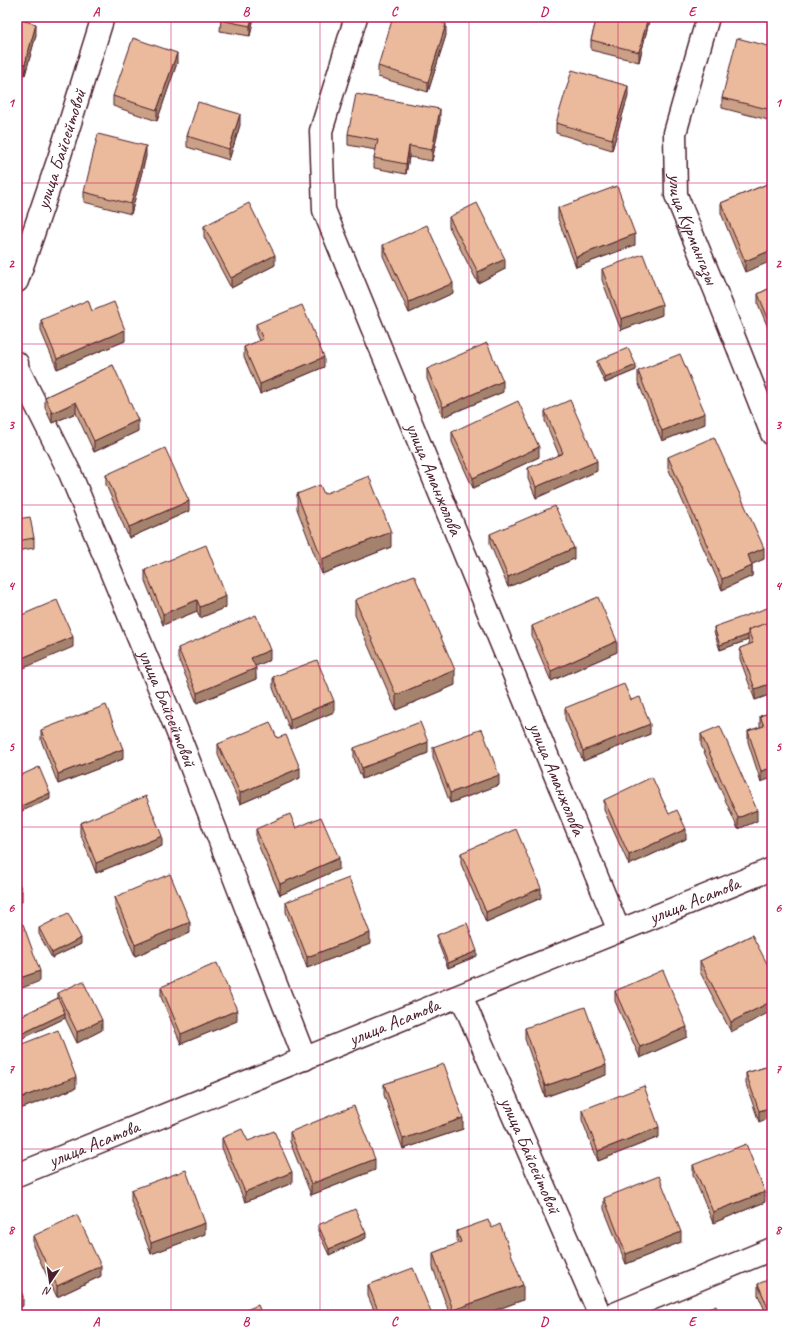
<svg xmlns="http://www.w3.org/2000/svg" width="789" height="1332" font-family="Caveat,sans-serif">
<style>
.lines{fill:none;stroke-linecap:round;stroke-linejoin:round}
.minor-casing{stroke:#4a1f2b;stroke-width:25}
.minor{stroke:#fff;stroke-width:22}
.wall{fill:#caa086;stroke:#4a1f2b}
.shaded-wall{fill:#a4826d;stroke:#4a1f2b}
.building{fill:#ebba9c;stroke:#4a1f2b}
.grid{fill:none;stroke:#c2185b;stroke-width:1;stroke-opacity:0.55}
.labels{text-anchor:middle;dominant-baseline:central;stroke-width:3.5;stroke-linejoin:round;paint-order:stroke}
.street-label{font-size:19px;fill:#4a1f2b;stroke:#fff}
.neatline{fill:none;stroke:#c2185b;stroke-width:1.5}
.grid-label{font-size:13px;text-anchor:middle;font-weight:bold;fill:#c2185b}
</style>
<rect width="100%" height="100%" fill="#fff"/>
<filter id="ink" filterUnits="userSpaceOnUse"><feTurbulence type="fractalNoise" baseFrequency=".025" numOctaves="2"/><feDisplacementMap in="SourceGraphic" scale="8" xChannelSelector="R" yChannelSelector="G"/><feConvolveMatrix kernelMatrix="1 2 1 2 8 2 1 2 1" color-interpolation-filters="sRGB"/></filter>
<g filter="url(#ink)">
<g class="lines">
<defs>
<g id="minor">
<path id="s1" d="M 356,17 L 321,131 L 324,210 L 619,931"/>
<path id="s2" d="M 708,17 L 675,133 L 676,195 L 718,297 L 772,434"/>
<path id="s3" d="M 17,281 L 59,158 L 103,17"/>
<path id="s4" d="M 17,363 L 17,367 L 70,473 L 176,728 L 305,1059"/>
<path id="s5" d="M 461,996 L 600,1315"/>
<path id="s6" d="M 17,1175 L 772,869"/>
<polyline points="612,1315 772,1249"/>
</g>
</defs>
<use href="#minor" class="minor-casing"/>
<use href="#minor" class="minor"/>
</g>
<g class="wall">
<polygon points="221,17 254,17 250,36 220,31"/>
<polygon points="457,17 466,17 465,19"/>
<polygon points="597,17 650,17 639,62 591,50 591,40"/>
<polygon points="17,19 36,35 25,75 17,73"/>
<polygon points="446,35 428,92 378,77 378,66"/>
<polygon points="772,47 772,121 722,108 722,98"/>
<polygon points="177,63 157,121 113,106 113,96"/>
<polygon points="628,96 612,150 556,133 556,123"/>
<polygon points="440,120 432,161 409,157 406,174 374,168 374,158 376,150 348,145 348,134"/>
<polygon points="240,125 229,160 187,147 187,136"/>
<polygon points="146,156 131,214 84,202 84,192"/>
<polygon points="772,182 745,272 721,213 721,203"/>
<polygon points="558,208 635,245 576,267 558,219"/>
<polygon points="449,217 505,269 478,283 449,227"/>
<polygon points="204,226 275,265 231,288 204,237"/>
<polygon points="383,245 453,293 409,313 383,256"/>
<polygon points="602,269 662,315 621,330 602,280"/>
<polygon points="772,287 772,337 758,304 758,294"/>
<polygon points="41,320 125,341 57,369 41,331"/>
<polygon points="256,324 324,367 260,394 244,357 244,347 259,341 256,334"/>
<polygon points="597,361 636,370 605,383 597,366"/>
<polygon points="113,365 138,431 94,452 76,413 52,423 45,408 45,397"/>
<polygon points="427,369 503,392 443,417 427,379"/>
<polygon points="638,371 705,424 662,441 638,382"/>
<polygon points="545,411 597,471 536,498 528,479 528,468 559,455 545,421"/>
<polygon points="452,432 539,457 473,488 452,442"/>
<polygon points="668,457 764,559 752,564 752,576 722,590 668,468"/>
<polygon points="106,475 189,511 129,538 106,485"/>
<polygon points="297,494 324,494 391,547 322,574 297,509"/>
<polygon points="17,519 34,538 34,548 17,551"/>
<polygon points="490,534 574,559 508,587 490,544"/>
<polygon points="145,570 226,607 200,618 197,611 163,625 145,581"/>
<polygon points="355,600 455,685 396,710 355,615"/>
<polygon points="772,612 772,694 755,700 740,659 740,648 749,645 748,640 720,650 714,632 714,627"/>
<polygon points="532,626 617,652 551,681 532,637"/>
<polygon points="178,648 270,660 255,666 256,679 197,703 178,658"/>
<polygon points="273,677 334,712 290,730 273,688"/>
<polygon points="631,700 650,734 583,761 565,719 565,708"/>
<polygon points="772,712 761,782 748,742 748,731 760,727 760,716"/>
<polygon points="41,730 123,759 58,784 41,740"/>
<polygon points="701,734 757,821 738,829 701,745"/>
<polygon points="277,738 300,778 240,804 218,755 218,744"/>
<polygon points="433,747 499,785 450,803 433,757"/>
<polygon points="354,748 428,753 362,779 354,758"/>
<polygon points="17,777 50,799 19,812 17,808"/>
<polygon points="604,800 669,814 686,839 629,865 604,810"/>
<polygon points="80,823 162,846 96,873 80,833"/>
<polygon points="256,829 339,869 280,895 256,840"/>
<polygon points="461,853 541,898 486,922 461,864"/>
<polygon points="115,897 190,933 135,956 115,907"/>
<polygon points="286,902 370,944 307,968 286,912"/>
<polygon points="39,928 81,944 52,958 39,934"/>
<polygon points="437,935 477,956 448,968 437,940"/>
<polygon points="752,935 731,1032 700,972 700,961"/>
<polygon points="161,987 237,1021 181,1044 161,997"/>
<polygon points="615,991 687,1037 640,1058 615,1001"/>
<polygon points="58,993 102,1030 77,1043 65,1018 17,1041 17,1018 58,998"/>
<polygon points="525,1028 606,1075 545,1097 525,1039"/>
<polygon points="17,1046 76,1088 20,1109 17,1100"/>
<polygon points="772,1065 759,1122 746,1084 746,1073"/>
<polygon points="384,1084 463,1129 403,1149 384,1095"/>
<polygon points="582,1110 659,1137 598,1161 582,1120"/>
<polygon points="290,1132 375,1170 311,1195 290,1142"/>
<polygon points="222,1138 248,1141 292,1183 245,1202 222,1148"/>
<polygon points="693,1165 765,1202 713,1223 693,1175"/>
<polygon points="131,1190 205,1234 151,1254 131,1201"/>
<polygon points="604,1198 681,1242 626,1264 604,1209"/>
<polygon points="318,1225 366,1238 329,1255 318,1231"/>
<polygon points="457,1231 523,1300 482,1315 450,1315 433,1268 433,1253 457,1244"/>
<polygon points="33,1236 101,1276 57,1297 33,1246"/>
<polygon points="758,1284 772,1315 767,1315 758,1295"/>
<polygon points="368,1285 432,1315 376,1315 368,1296"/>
</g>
<g class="shaded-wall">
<polygon points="252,17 254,17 250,36 250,26"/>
<polygon points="648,17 650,17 639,62 639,52"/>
<polygon points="36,24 36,35 25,75 25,64"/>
<polygon points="446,24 446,35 428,92 428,82"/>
<polygon points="177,53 177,63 157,121 157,110"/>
<polygon points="628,86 628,96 612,150 612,139"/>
<polygon points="440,109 440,120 432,161 432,150"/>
<polygon points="240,114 240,125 229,160 229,149"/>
<polygon points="146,146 146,156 131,214 131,204"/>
<polygon points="409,146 409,157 406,174 406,164"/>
<polygon points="635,234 635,245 576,267 576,257"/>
<polygon points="772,250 772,261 745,272 745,261"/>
<polygon points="275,255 275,265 231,288 231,278"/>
<polygon points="505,259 505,269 478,283 478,272"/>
<polygon points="453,283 453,293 409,313 409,302"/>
<polygon points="662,304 662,315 621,330 621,319"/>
<polygon points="125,330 125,341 57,369 57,359"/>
<polygon points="324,357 324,367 260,394 260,384"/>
<polygon points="636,365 636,370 605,383 605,378"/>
<polygon points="503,381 503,392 443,417 443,407"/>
<polygon points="76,402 76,413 52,423 52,413"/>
<polygon points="705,413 705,424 662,441 662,431"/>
<polygon points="138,420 138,431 94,452 94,441"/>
<polygon points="539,447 539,457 473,488 473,478"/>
<polygon points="597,461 597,471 536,498 536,487"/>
<polygon points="189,501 189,511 129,538 129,527"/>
<polygon points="391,532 391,547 322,574 322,559"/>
<polygon points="574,548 574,559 508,587 508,577"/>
<polygon points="764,548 764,559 748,566 748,555"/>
<polygon points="752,566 752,576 722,590 722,579"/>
<polygon points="226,596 226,607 200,618 200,607"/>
<polygon points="197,600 197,611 163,625 163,614"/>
<polygon points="748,635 748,640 720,650 720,645"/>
<polygon points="73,637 73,647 17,671 17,660"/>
<polygon points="617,641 617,652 551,681 551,671"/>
<polygon points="270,650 270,660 251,668 251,658"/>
<polygon points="256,668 256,679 197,703 197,693"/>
<polygon points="455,670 455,685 396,710 396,695"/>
<polygon points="772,683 772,694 755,700 755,689"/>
<polygon points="334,701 334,712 290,730 290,719"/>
<polygon points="650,724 650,734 583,761 583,751"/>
<polygon points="428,742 428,753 362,779 362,768"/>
<polygon points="123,749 123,759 58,784 58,774"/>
<polygon points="300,768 300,778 240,804 240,793"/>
<polygon points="772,768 772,778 761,782 761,771"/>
<polygon points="499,775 499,785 450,803 450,793"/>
<polygon points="50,793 50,799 19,812 19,807"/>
<polygon points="757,810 757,821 738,829 738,818"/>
<polygon points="686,829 686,839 629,865 629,855"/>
<polygon points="162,836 162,846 96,873 96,863"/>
<polygon points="339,858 339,869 280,895 280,884"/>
<polygon points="541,888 541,898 486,922 486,912"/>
<polygon points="22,891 22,902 17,904 17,893"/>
<polygon points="190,922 190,933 135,956 135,945"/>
<polygon points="370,933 370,944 307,968 307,957"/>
<polygon points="81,938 81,944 52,958 52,953"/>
<polygon points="477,951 477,956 448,968 448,963"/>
<polygon points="40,971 40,981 17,990 17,979"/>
<polygon points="772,1001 772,1011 731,1032 731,1022"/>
<polygon points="237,1010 237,1021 181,1044 181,1034"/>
<polygon points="65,1013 65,1018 17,1041 17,1036"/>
<polygon points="102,1020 102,1030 77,1043 77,1032"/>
<polygon points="687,1027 687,1037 640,1058 640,1047"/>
<polygon points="606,1065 606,1075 545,1097 545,1086"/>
<polygon points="76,1077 76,1088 20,1109 20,1098"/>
<polygon points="772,1091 772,1101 769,1092"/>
<polygon points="772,1107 772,1117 759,1122 759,1111"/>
<polygon points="463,1118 463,1129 403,1149 403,1139"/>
<polygon points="659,1127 659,1137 598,1161 598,1151"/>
<polygon points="375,1159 375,1170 311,1195 311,1184"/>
<polygon points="292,1172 292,1183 245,1202 245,1192"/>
<polygon points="765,1192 765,1202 713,1223 713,1212"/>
<polygon points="205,1223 205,1234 151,1254 151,1243"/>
<polygon points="681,1232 681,1242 626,1264 626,1254"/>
<polygon points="366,1233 366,1238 329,1255 329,1249"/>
<polygon points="101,1266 101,1276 57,1297 57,1286"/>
<polygon points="523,1285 523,1300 482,1315 453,1315 453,1310"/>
<polygon points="23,1296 23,1306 17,1309 17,1298"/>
</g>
<g class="building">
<polygon points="221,17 252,17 250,26 220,20"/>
<polygon points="393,17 423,17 446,24 428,82 378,66"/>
<polygon points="597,17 648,17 639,52 591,40"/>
<polygon points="17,19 36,24 25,64 17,62"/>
<polygon points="133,38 177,53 157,110 113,96"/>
<polygon points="737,38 772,47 772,110 722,98"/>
<polygon points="572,70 628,86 612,139 556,123"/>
<polygon points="356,94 440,109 432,150 409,146 406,164 374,158 378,140 348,134"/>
<polygon points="198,102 240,114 229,149 187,136"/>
<polygon points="98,134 146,146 131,204 84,192"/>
<polygon points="772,182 772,250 745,261 721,203"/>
<polygon points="617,186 635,234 576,257 558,208"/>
<polygon points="249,203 275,255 231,278 204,226"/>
<polygon points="477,203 505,259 478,272 449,217"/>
<polygon points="427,225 453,283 409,302 383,245"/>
<polygon points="643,254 662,304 621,319 602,269"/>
<polygon points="772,287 772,327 758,294"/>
<polygon points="88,300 92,311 114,302 125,330 57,359 41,320"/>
<polygon points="302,305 324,357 260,384 244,347 263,339 256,324"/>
<polygon points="487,343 503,381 443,407 427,369"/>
<polygon points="628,348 636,365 605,378 597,361"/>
<polygon points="680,354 705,413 662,431 638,371"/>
<polygon points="113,365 138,420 94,441 76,402 52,413 45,397"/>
<polygon points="570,400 597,461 536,487 528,468 563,453 545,411"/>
<polygon points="518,401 539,447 473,478 452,432"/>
<polygon points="714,437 764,548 748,555 752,566 722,579 668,457"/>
<polygon points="165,448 189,501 129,527 106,475"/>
<polygon points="369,476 391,532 322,559 297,494 320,485 324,494"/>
<polygon points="555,506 574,548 508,577 490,534"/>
<polygon points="30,517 34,538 17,541 17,519"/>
<polygon points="206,545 226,596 200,607 197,600 163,614 145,570"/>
<polygon points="414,575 455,670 396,695 355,600"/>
<polygon points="598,597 617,641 551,671 532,626"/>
<polygon points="57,600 73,637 17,660 17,617"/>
<polygon points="770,607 772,612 772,621 748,630 748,635 720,645 714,627"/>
<polygon points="256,615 270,650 251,658 256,668 197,693 178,648"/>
<polygon points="772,621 772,683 755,689 740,648 753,643 748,630"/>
<polygon points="317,660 334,701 290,719 273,677"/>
<polygon points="624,684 631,700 640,697 650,724 583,751 565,708"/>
<polygon points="106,705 123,749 58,774 41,730"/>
<polygon points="772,712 772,768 761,771 748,731 764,726 760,716"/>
<polygon points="270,722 277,738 286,735 300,768 240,793 218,744"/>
<polygon points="420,722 428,742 362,768 354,748"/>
<polygon points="720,726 757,810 738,818 701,734"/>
<polygon points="482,729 499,775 450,793 433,747"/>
<polygon points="39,767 50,793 19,807 17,803 17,777"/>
<polygon points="652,777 669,814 677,810 686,829 629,855 604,800"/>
<polygon points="146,796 162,836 96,863 80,823"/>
<polygon points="290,814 296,828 321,817 339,858 280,884 256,829"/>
<polygon points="516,829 541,888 486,912 461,853"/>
<polygon points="170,874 190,922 135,945 115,897"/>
<polygon points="17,878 22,891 17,893"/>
<polygon points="349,878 370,933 307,957 286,902"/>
<polygon points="68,913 81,938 52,953 39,928"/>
<polygon points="467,923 477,951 448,963 437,935"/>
<polygon points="23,924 40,971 17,979 17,927"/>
<polygon points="752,935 772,973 772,1001 731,1022 700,961"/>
<polygon points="217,963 237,1010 181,1034 161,987"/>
<polygon points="663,970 687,1027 640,1047 615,991"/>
<polygon points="83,981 102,1020 77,1032 58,993"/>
<polygon points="58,998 65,1013 17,1036 17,1018"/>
<polygon points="585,1007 606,1065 545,1086 525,1028"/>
<polygon points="58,1030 76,1077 20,1098 17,1089 17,1046"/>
<polygon points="444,1064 463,1118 403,1139 384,1084"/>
<polygon points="772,1065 772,1091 769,1092 772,1102 772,1107 759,1111 746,1073"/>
<polygon points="644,1086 659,1127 598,1151 582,1110"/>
<polygon points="354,1106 375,1159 311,1184 290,1132"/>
<polygon points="242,1129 248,1141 274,1131 292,1172 245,1192 222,1138"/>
<polygon points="746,1144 765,1192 713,1212 693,1165"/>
<polygon points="186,1170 205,1223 151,1243 131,1190"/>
<polygon points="659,1176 681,1232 626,1254 604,1198"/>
<polygon points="355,1209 366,1233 329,1249 318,1225"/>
<polygon points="77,1215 101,1266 57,1286 33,1236"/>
<polygon points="488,1220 492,1228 500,1224 523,1285 453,1310 433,1253 461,1242 457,1231"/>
<polygon points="413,1268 432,1315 380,1315 368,1285"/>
<polygon points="772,1278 772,1315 771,1315 758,1284"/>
<polygon points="17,1280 23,1296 17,1298"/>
<polygon points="258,1305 262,1315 246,1315 244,1311"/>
<polygon points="716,1306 719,1315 693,1315"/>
<polygon points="322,1312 323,1315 314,1315"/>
</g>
</g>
<path class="grid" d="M 171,17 L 171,1315M 320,17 L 320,1315M 469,17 L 469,1315M 618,17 L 618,1315M 17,183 L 772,183M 17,344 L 772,344M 17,505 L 772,505M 17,666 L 772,666M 17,827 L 772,827M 17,988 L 772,988M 17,1149 L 772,1149"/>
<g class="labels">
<g class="street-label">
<text stroke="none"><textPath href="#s3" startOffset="139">улица Байсейтовой</textPath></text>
<text stroke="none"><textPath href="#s2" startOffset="220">улица Курмангазы</textPath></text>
<text stroke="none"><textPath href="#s1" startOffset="489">улица Аманжолова</textPath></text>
<text stroke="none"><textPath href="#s4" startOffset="377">улица Байсейтовой</textPath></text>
<text stroke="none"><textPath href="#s1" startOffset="813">улица Аманжолова</textPath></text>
<text stroke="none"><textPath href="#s6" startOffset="731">улица Асатова</textPath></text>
<text stroke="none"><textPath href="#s6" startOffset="407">улица Асатова</textPath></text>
<text stroke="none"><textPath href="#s6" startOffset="83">улица Асатова</textPath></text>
<text stroke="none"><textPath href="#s5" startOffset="174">улица Байсейтовой</textPath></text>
</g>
</g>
<rect width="789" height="1332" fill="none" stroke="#fff" stroke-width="44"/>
<g transform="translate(50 1282) rotate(193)" stroke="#ffffff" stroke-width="3" paint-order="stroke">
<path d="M0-3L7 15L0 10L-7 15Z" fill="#4a1f2b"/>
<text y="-6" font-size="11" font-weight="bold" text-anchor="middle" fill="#4a1f2b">N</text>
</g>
<rect x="22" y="22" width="745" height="1288" class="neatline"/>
<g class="grid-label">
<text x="96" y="16">A</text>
<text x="246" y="16">B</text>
<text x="394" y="16">C</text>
<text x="544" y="16">D</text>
<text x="692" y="16">E</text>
<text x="11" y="107">1</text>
<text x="778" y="107">1</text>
<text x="11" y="268">2</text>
<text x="778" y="268">2</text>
<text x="11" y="429">3</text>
<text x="778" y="429">3</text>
<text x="11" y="590">4</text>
<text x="778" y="590">4</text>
<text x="11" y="751">5</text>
<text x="778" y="751">5</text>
<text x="11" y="912">6</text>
<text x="778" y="912">6</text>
<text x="11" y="1073">7</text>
<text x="778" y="1073">7</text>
<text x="11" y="1234">8</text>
<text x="778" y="1234">8</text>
<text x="96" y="1326">A</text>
<text x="246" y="1326">B</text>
<text x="394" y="1326">C</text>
<text x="544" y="1326">D</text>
<text x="692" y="1326">E</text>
</g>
</svg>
